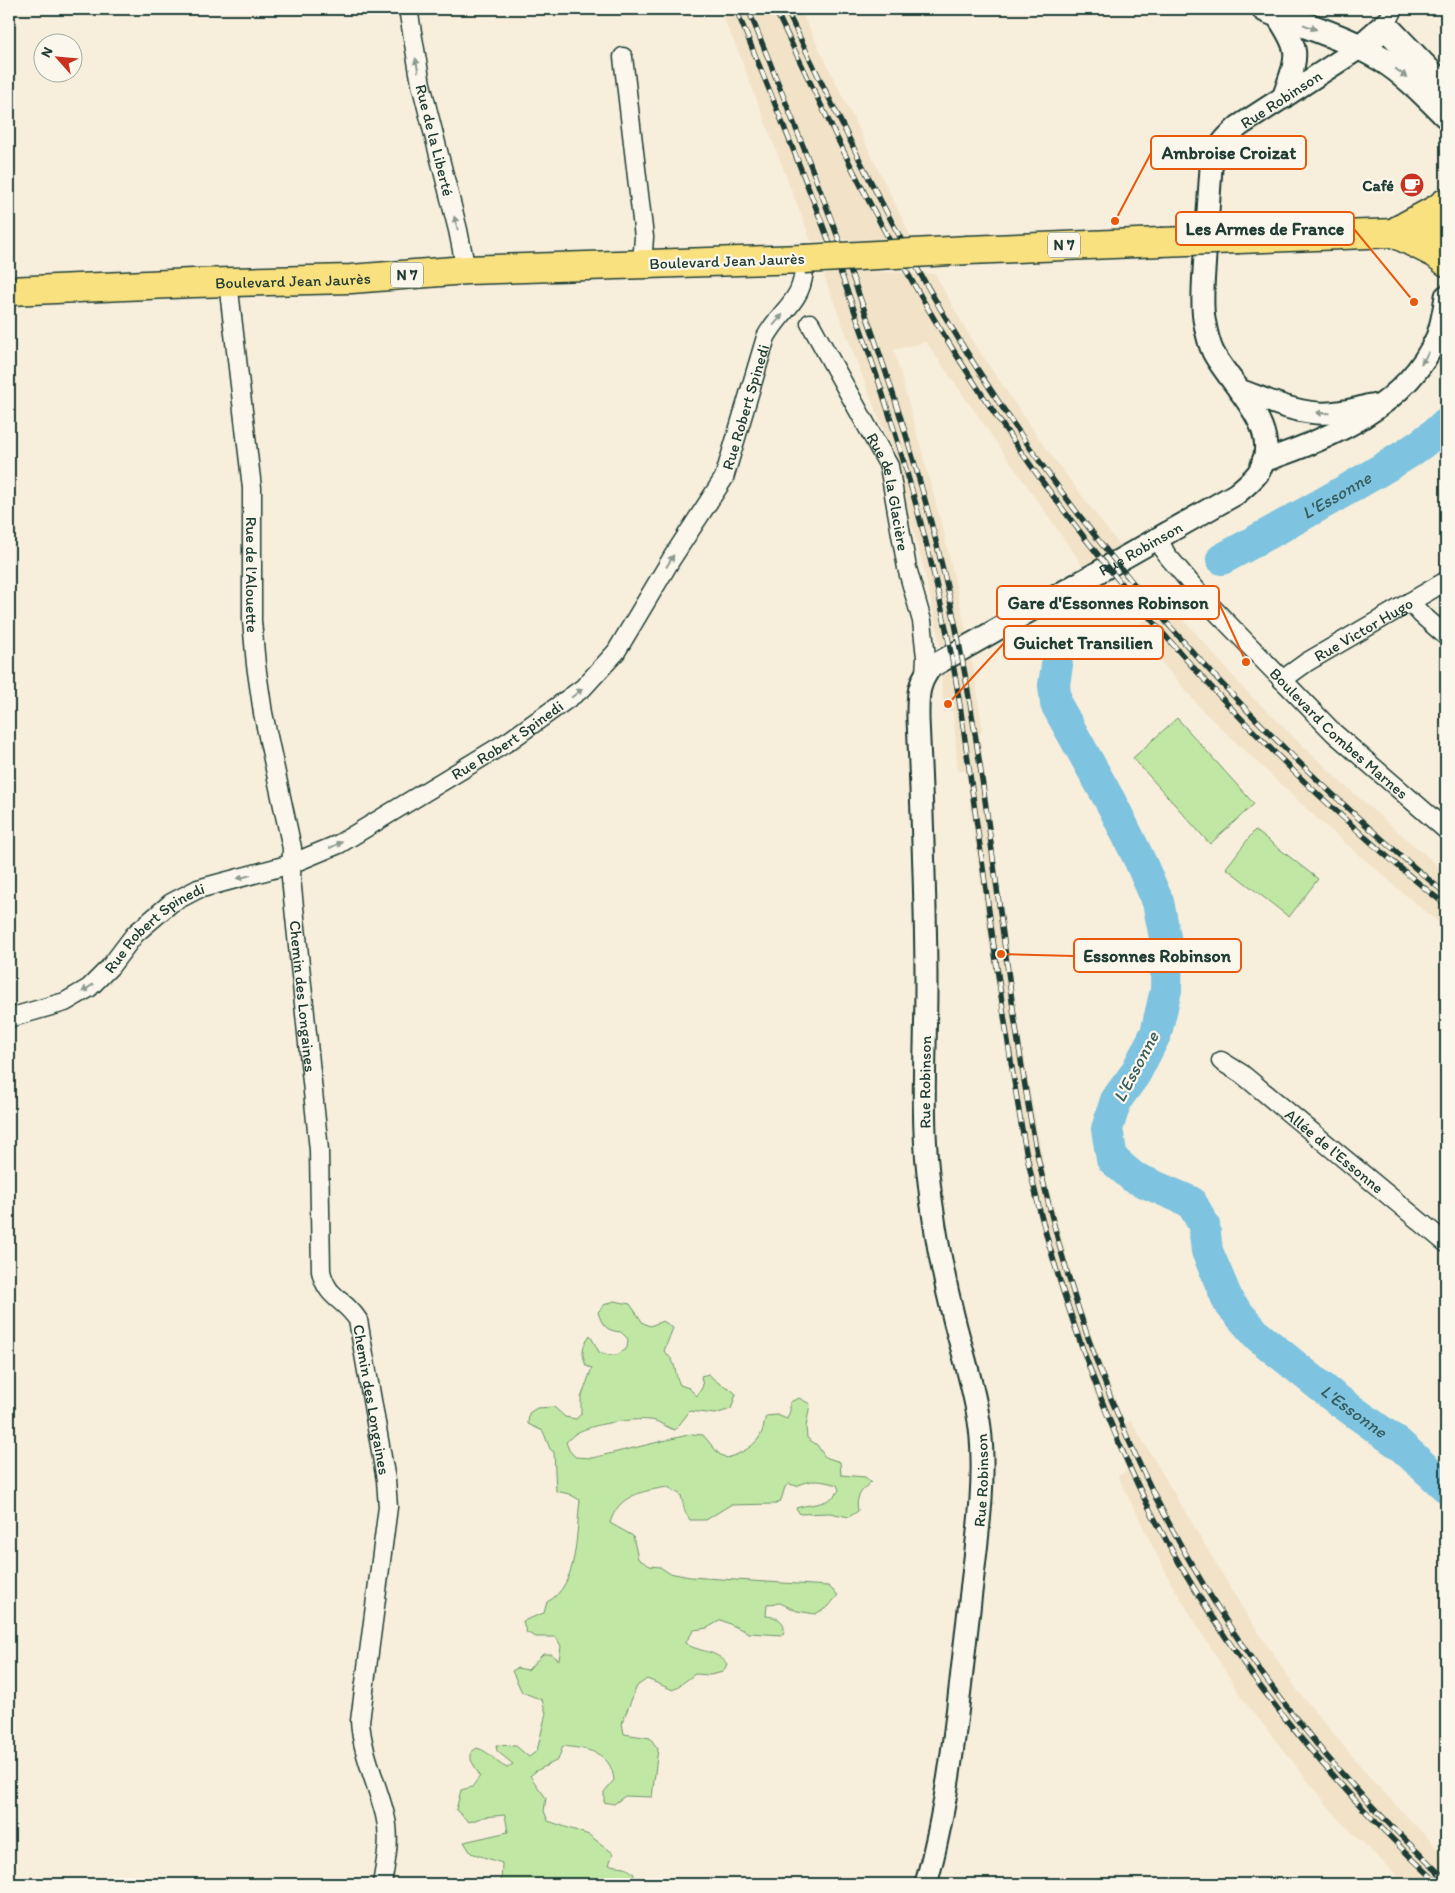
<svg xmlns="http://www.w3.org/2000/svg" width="1455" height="1893" font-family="Itim,sans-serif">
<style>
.built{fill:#f2e3c8}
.green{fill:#c0e8a4;stroke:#70926c}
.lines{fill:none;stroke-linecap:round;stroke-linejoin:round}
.river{stroke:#7ec3df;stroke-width:32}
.minor-casing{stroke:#1f3d34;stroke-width:21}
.tertiary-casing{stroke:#1f3d34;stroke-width:25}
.secondary-casing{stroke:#1f3d34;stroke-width:29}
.primary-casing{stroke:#1f3d34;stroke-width:31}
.minor{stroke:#fbf7ec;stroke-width:18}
.tertiary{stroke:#fbf7ec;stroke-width:21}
.secondary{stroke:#fbf7ec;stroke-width:25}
.primary{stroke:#fae180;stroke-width:28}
.rail-casing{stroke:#1f3d34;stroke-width:5.5}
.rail{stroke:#fbf7ec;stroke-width:4;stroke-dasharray:11;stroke-linecap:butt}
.primary-bridge-casing{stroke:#1f3d34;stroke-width:31;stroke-linecap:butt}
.primary-bridge{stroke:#fae180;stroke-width:28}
.oneway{fill:#8d9a90}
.labels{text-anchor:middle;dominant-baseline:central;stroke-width:4.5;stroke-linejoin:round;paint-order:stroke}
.shield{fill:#fbf7ec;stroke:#61756b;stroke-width:1}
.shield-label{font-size:15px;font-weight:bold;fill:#1f3d34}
.street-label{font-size:16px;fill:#1f3d34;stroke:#fbf7ec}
.poi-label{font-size:16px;font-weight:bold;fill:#1f3d34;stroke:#fbf7ec;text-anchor:end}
.water-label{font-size:18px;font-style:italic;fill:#375e5f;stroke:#fbf7ec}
.leader{fill:none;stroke:#e8590c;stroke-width:2}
.callout-dot{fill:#e8590c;stroke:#fbf7ec;stroke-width:2}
.callout{fill:#fbf7ec;stroke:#e8590c;stroke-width:2}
.callout-label{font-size:18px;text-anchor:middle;font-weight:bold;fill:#1f3d34}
</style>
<rect width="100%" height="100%" fill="#f7eedc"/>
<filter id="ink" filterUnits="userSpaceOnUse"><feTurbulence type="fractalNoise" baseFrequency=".02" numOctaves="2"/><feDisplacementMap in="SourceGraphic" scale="10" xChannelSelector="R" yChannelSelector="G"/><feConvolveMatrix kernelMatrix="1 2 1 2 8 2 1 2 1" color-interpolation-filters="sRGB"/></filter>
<g filter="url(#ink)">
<g class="built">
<polygon points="719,9 800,9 912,239 811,241 736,46"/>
<polygon points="830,270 935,274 973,342 1042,443 1120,546 1083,566 926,342 894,350 945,537 967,635 941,648 923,565 890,448 824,276"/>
<polygon points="1172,607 1250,695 1343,784 1446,873 1446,928 1423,910 1312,814 1204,712 1132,627"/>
<polygon points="970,657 973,665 983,732 979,733 1019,1030 1047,1183 1078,1299 1124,1424 1131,1421 1245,1612 1298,1691 1372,1780 1446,1857 1446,1884 1406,1884 1340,1821 1241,1697 1171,1583 1118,1476 1128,1470 1094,1392 1055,1278 1033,1194 1017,1112 986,922 966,771 958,771 953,711 944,712 942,689 941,677"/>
</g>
<g class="green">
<polygon points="1177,718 1254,804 1210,844 1133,758"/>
<polygon points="1255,830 1318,879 1289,917 1226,868"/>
<path d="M 614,1301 L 630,1304 L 643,1323 L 650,1326 L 663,1321 L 673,1328 L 664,1351 C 679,1365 672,1368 680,1385 L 689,1388 L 697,1396 L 703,1386 L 701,1376 L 709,1374 C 717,1385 727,1385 736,1394 L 731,1409 L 715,1414 L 690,1411 L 675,1430 C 667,1428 658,1420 650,1420 C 632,1418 590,1424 575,1434 C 572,1436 569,1440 566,1442 L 569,1450 L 575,1457 L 592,1458 L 692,1434 L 703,1435 L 719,1454 L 727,1458 C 740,1454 757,1446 762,1432 C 764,1427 764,1421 766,1416 L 777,1415 L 787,1419 L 790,1411 L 790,1402 L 799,1398 L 810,1404 L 806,1427 L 807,1438 L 817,1445 L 825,1457 L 840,1462 L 841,1475 L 865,1477 L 871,1482 C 861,1491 855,1497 858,1511 L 849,1517 L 830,1513 L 800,1514 L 796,1508 C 812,1503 829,1506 839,1490 L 837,1485 C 824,1481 809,1478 797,1486 L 789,1484 L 785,1487 L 781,1500 L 776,1504 L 730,1505 L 706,1520 L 690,1520 L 685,1512 L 681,1495 L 668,1487 C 642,1491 618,1495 610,1523 L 633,1536 L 638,1559 L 650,1566 L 660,1567 L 669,1573 L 690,1577 L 828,1586 L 838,1595 L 828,1607 L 815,1614 L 797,1611 L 780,1603 L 767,1604 L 766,1616 C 778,1617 787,1621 783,1635 L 749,1633 L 721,1620 L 707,1628 L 694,1630 L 685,1643 C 699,1653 716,1649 727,1664 L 723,1672 L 710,1675 L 695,1674 L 673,1690 L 647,1679 L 637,1686 L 622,1723 L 624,1734 L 650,1738 L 658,1749 L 652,1797 L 625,1796 L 614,1804 L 604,1802 L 604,1792 L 614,1780 C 611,1751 587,1749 563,1746 L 558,1760 L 536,1771 L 530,1776 L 546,1798 L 544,1811 L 548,1821 L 589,1835 L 613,1853 L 609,1865 L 625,1867 L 634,1874 L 633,1882 L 619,1884 L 501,1884 L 502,1863 L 471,1853 L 464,1842 L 508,1832 L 505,1815 L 484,1817 L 469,1822 L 456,1810 L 461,1790 L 472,1787 L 480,1776 L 471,1760 L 471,1752 L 477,1748 C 491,1752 494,1762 507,1768 L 513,1764 L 497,1751 L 496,1745 L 516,1746 L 529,1757 L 537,1751 L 546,1713 L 542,1700 L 522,1692 L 512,1671 L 517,1668 L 528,1670 L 543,1654 L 551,1654 L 559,1660 L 561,1646 L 556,1637 L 536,1637 L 526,1632 L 523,1621 L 544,1613 L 547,1602 C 579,1586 576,1531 580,1500 L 569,1494 L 556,1491 L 554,1452 L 550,1449 L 543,1431 L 528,1424 L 529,1413 L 537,1408 L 554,1407 L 565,1417 L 576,1419 L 581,1414 L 581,1398 L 592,1368 L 586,1366 C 581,1353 582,1346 590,1335 L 599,1352 C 611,1357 617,1357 627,1348 L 628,1339 L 621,1332 C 607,1331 602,1326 598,1312 L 604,1305 Z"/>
</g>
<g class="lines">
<g class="river">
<path id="s1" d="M 1222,559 C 1270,533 1318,507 1365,479 C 1394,462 1423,446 1446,423"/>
<path id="s2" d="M 1057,665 L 1054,685 L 1056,704 L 1114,808 L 1140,861 L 1158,902 L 1167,947 L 1166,990 L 1156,1033 L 1135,1074 L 1116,1100 L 1107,1129 L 1112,1159 L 1133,1177 L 1191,1202 L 1204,1225 L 1207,1251 L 1229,1303 L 1258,1336 L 1335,1398 L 1399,1444 L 1446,1487"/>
</g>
<defs>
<g id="minor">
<path id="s3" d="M 408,9 L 421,84 L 458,230 L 466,270"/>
<polyline points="1385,26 1394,9"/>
<polyline points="623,57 644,237 642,264"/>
<path id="s4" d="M 228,282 L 252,488 L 252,621 L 256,665 L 263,713 L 292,848 L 291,878 L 319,1150 L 321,1271 C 327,1299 344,1298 358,1320 L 386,1480 L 388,1507 L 360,1721 C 362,1754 377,1783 385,1815 C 391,1838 386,1861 382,1884"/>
<path id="s5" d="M 810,323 L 889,466 L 907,568 L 922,621 L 926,657 L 925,674"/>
<path id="s6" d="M 1159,540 L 1166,554 L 1204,599 L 1334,733 L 1446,830"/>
<polyline points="1410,602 1421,614 1446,636"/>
<path id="s7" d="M 1282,680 L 1307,662 L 1446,581"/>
<path id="s8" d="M 9,1018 L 65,1002 L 89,988 L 110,967 L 135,934 L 171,903 L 198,889 L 291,864 L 339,844 L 509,741 L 583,688 L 616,652 L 672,558 L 724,478 L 766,337 C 783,306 806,301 804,259"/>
<path id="s9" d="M 1221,1061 L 1242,1074 L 1446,1243"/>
</g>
<g id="tertiary">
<path d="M 1275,13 C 1302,53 1298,54 1283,98"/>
<path d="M 1239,390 C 1268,400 1298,415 1329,413 C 1343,412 1357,409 1370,405"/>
<path d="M 1263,461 C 1330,439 1407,406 1437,337 C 1442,324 1444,310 1446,296"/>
<path id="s10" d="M 926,1884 C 951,1795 958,1702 969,1610 C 975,1552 987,1486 980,1428 C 975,1390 963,1355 954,1319 C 942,1271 933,1222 928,1173 C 921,1111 926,1047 926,985 C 926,896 922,807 918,719 C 918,698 917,684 931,667 L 1236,494 C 1243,488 1252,481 1258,473 C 1286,430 1231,387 1213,352 C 1208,342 1206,330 1204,319 C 1201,298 1204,276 1205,255 C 1207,226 1209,197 1211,168 C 1217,147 1223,140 1239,126 L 1361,47"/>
</g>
<g id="secondary">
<path d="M 1265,9 C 1304,26 1346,37 1382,59 C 1406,74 1426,95 1446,115"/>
<polyline points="1361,47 1385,26 1446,89"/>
</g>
<g id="primary">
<polyline points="1398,230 1437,209 1446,202"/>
<polyline points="1396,234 1436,254 1446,262"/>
<polyline points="1239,239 1446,231"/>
<polyline points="968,250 1161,242"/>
<path id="s11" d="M 9,291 L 193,283 L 351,279 L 466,270 L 804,259"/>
</g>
</defs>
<use href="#minor" class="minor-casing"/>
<use href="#tertiary" class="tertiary-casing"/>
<use href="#secondary" class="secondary-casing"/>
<use href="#primary" class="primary-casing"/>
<use href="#minor" class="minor"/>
<use href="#tertiary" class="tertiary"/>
<use href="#secondary" class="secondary"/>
<use href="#primary" class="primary"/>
<defs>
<g id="rail">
<path d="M 736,9 C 818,207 899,408 944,619 C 958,682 966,747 975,811 C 991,923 1005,1035 1025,1146 C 1037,1206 1054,1266 1074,1324 C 1095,1385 1118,1446 1147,1504 C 1220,1647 1321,1775 1439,1884"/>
<path d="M 748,9 C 768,56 786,104 805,151 C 868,313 927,477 960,648 C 984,771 997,897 1015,1022 C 1022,1066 1028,1110 1037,1153 C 1083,1373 1175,1574 1319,1747 C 1358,1794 1402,1837 1446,1880"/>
<path d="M 775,9 C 826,116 877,225 939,327 C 1042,495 1166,650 1309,786 C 1353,827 1398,868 1446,905"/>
<path d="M 786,9 C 845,132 904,255 978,370 C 1104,569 1265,744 1446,894"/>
</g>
</defs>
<use href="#rail" class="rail-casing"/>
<use href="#rail" class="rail"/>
<defs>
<g id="primary-bridge">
<polyline points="1161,242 1239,239"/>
<polyline points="804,259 968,250"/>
</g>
</defs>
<use href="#primary-bridge" class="primary-bridge-casing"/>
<use href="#primary-bridge" class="primary-bridge"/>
</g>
<defs><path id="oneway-solid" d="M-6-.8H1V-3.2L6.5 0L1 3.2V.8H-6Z" transform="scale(1.25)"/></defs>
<g class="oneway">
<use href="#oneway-solid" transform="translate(1310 27) rotate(21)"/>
<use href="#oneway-solid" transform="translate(417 65) rotate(-101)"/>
<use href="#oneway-solid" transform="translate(1401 73) rotate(38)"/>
<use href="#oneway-solid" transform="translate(456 223) rotate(-105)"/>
<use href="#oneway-solid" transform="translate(778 320) rotate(-49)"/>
<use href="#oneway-solid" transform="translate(1425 358) rotate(124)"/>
<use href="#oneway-solid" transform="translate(1323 413) rotate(-179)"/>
<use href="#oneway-solid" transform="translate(670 561) rotate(-59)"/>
<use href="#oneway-solid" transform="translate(577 693) rotate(-39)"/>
<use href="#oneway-solid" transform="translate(336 845) rotate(-26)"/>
<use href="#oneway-solid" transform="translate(244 877) rotate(165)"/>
<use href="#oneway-solid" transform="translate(88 988) rotate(146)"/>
</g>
</g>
<defs>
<symbol id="cafe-disc" viewBox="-11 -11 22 22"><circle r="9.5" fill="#c8321e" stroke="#fbf7ec"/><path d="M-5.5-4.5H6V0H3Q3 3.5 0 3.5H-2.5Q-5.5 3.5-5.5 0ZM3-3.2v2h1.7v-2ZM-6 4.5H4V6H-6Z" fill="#fff"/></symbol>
</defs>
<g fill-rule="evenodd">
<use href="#cafe-disc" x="1398" y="171" width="28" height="28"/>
</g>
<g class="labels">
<g class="shield">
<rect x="1048" y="232.5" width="32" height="25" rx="4"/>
<rect x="391" y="262.5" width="32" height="25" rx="4"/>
</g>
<g class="shield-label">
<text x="1064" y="245">N 7</text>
<text x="407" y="275">N 7</text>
</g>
<g class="street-label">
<text stroke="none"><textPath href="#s10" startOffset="2036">Rue Robinson</textPath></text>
<text stroke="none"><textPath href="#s3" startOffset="134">Rue de la Liberté</textPath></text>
<text transform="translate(727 261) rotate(-2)">Boulevard Jean Jaurès</text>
<text stroke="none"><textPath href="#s11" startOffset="284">Boulevard Jean Jaurès</textPath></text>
<text stroke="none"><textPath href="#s8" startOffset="1001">Rue Robert Spinedi</textPath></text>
<text stroke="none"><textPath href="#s5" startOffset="188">Rue de la Glacière</textPath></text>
<text stroke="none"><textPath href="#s10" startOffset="1471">Rue Robinson</textPath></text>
<text stroke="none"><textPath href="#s4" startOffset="294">Rue de l'Alouette</textPath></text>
<text stroke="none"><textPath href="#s7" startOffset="96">Rue Victor Hugo</textPath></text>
<text stroke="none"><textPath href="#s6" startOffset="265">Boulevard Combes Marnes</textPath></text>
<text stroke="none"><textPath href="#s8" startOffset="581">Rue Robert Spinedi</textPath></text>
<text stroke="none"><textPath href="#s8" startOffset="176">Rue Robert Spinedi</textPath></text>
<text stroke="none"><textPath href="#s4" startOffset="720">Chemin des Longaines</textPath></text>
<text stroke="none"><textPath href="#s10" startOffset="812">Rue Robinson</textPath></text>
<text stroke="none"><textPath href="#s9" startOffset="145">Allée de l'Essonne</textPath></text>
<text stroke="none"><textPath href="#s4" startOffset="1139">Chemin des Longaines</textPath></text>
<text stroke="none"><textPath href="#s10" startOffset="408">Rue Robinson</textPath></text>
</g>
<g class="poi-label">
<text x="1394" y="185">Café</text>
</g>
<g class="water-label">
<text stroke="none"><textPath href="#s1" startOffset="131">L'Essonne</textPath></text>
<text transform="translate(1136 1067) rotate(-62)">L'Essonne</text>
<text stroke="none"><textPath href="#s2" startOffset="900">L'Essonne</textPath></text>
</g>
</g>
<path class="leader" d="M1115 221L1151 153M1414 302L1354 229M1246 662L1219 603M948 704L1004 643M1001 954L1074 956"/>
<g class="callout-dot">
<circle cx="1115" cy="221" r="5"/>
<circle cx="1414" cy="302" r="5"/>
<circle cx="1246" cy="662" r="5"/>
<circle cx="948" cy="704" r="5"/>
<circle cx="1001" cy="954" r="5"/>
</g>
<g class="callout">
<rect x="1151" y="136" width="155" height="33" rx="5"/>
<rect x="1176" y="212" width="178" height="33" rx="5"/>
<rect x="997" y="586" width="222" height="33" rx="5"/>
<rect x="1004" y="626" width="159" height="33" rx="5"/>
<rect x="1074" y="939" width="167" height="33" rx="5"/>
</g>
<g class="callout-label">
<text x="1229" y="159">Ambroise Croizat</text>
<text x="1265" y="235">Les Armes de France</text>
<text x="1108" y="609">Gare d'Essonnes Robinson</text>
<text x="1083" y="649">Guichet Transilien</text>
<text x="1157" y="962">Essonnes Robinson</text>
</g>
<rect width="1455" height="1893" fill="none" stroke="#fbf7ec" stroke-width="30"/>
<rect x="15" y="15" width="1425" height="1863" fill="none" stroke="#1f3d34" stroke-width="2" filter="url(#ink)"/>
<g transform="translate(58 58) rotate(297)"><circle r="24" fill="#fbf7ec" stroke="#a3ada2"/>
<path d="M0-4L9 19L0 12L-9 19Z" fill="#c8321e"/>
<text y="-8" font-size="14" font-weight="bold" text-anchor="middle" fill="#1f3d34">N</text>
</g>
</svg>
